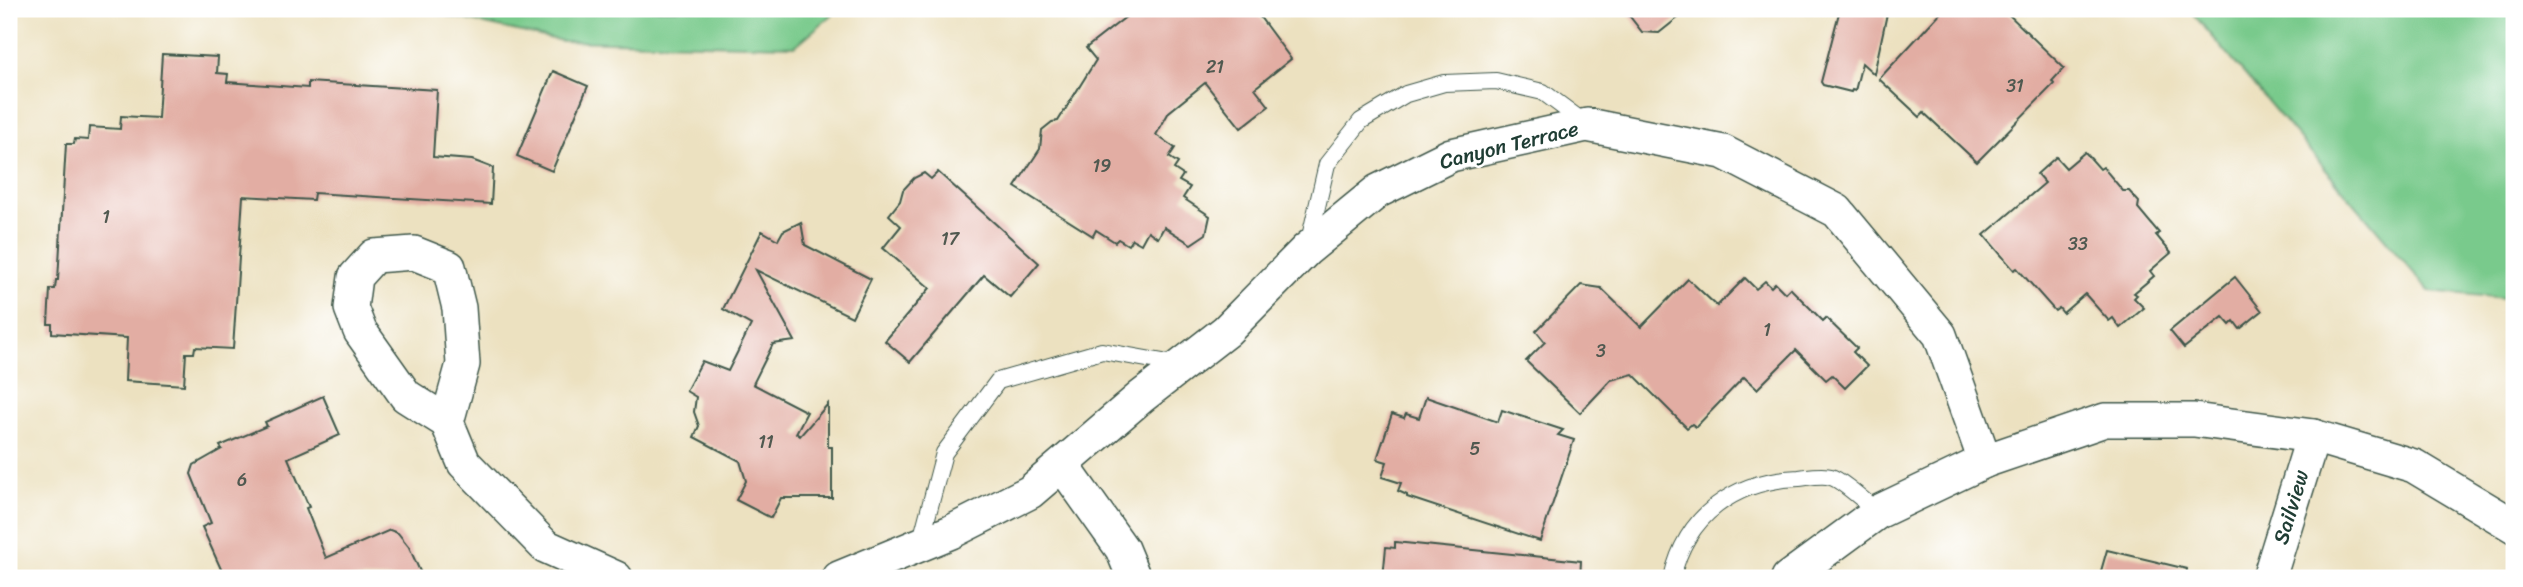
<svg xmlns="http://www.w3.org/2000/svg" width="2523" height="587" font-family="Sriracha,sans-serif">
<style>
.green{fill:#79ca8c;stroke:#4c8460;stroke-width:2}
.building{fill:#e2ada3}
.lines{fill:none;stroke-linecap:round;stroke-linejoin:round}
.lane-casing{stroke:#3e5649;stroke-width:18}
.street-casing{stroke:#3e5649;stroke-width:36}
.lane{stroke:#fff;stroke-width:16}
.street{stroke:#fff;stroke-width:33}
.labels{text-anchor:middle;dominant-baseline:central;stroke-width:5;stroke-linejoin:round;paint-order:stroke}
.number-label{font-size:18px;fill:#505950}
.street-label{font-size:21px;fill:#1f3d34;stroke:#fff}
</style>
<rect width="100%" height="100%" fill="#fff"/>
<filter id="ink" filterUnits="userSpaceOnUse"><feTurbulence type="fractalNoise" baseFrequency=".0143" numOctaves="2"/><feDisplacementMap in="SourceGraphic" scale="14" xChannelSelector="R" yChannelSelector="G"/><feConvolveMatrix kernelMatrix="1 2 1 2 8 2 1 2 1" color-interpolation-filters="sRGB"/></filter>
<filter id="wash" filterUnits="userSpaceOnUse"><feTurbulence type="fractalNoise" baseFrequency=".00686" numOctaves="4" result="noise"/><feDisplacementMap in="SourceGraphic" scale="28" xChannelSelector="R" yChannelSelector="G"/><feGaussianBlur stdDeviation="1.57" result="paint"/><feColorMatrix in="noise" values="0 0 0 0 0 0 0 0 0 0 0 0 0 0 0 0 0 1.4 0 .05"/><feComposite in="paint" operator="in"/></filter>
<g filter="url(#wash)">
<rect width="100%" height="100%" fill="#ece1c0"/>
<g class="green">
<polygon points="418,9 839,9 795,46 562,41"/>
<polygon points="2189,9 2514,9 2514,299 2429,291"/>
</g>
<g id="blocks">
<g class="building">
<polygon points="1136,9 1254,9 1291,59 1255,88 1269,106 1241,128 1205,83 1169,112 1156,135 1175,148 1169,157 1178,163 1174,169 1183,175 1179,181 1190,187 1183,198 1210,216 1206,234 1191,244 1164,227 1158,238 1148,231 1141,244 1132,239 1128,245 1118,239 1115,242 1096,230 1093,236 1015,187 1040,149 1042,130 1052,122 1058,121 1096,60 1086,48"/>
<polygon points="1624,9 1689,9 1659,33 1642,32"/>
<polygon points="1840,9 1888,9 1874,74 1862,63 1855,91 1852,90 1851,92 1823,85 1821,82"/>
<polygon points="1944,9 2003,9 2064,68 2052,81 2054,84 1977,162 1924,113 1920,117 1879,79"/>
<polygon points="162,54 218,57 217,73 228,74 227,82 308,88 308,82 437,90 433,157 472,160 493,168 491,204 314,193 313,200 243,196 233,349 195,347 194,353 186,353 184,385 125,381 127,338 52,333 52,324 48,324 50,289 55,289 56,280 58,280 66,144 74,144 75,139 88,140 89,127 120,129 121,116 158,118"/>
<polygon points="553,71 588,86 552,171 517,156"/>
<polygon points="2085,152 2100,169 2103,167 2123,191 2129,191 2139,202 2138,208 2159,233 2156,235 2171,253 2150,271 2154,276 2134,293 2137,295 2134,298 2144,308 2120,328 2113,318 2109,321 2085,294 2063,313 2059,308 2055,311 2017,268 2014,270 1984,235 2045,183 2037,174 2056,157 2066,168"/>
<polygon points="938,172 1039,263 1010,297 984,275 910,362 885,341 930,288 883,248 901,226 889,215 900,201 903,190 914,178 924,173 931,179"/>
<polygon points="801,222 805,245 871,279 852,317 756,270 795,341 773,344 753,384 807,412 796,433 800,436 828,404 828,447 832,447 832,498 781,498 771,518 736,500 746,481 740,461 694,437 699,426 694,412 696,397 686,391 702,361 728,371 751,325 723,309 762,231 778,240 783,231"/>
<polygon points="2235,277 2262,311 2240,329 2234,321 2230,325 2223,317 2184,348 2170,331"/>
<polygon points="1745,278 1756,289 1765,281 1771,287 1775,283 1785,293 1790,288 1823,321 1826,318 1857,348 1853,352 1867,366 1845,388 1832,375 1826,380 1796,350 1757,389 1744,377 1696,427 1692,424 1687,428 1633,374 1611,380 1580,413 1526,361 1545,342 1536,331 1581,285 1601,288 1641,327 1688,279 1717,306"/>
<polygon points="323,396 340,435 288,458 309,507 306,508 326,558 390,530 398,533 409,547 423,578 225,578 202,527 211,523 191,474 194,465 222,449 220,446 267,426 265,422"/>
<polygon points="1426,397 1498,422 1502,410 1563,430 1558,435 1574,440 1540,541 1407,497 1407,495 1398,491 1401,483 1382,477 1387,462 1377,459 1392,414 1404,418 1406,414 1419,418"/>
<polygon points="1395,542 1581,561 1580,578 1383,578 1386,547 1395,548"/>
<polygon points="2107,550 2187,569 2186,578 2099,578"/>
</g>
</g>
</g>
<g filter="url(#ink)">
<use href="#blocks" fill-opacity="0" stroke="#3e5649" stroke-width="2"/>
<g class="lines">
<defs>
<g id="lane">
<polyline points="1309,241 1327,164 1361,121 1406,94 1444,83 1496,81 1543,92 1586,124"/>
<polyline points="920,544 944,453 998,381 1102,351 1180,365"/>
<path d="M 1672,578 C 1686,515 1735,480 1799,478 C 1808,477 1823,474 1831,477 C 1840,479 1869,505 1878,512"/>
</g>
<g id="street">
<polyline points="447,422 463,364 459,308 449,267 414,253 374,256 355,277 351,308 360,331 406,396 447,422 464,463 545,546 616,578"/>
<polyline points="1063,466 1122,549 1134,578"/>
<polyline points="839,578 951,532 1030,492 1141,397 1226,331 1306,250 1378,191 1451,155 1587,125 1723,152 1837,211 1940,335 1985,461"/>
<polyline points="1788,578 1878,512 1985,461 2105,420 2194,420 2313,436 2414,466 2514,526"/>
<polyline points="2269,578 2313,436"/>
</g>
</defs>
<use href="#lane" class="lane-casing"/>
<use href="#street" class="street-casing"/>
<use href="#lane" class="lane"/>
<use href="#street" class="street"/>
</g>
</g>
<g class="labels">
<g class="number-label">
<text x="1215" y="67">21</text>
<text x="2015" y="86">31</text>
<text x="1102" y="166">19</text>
<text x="106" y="217">1</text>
<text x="950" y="239">17</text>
<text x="2078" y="244">33</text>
<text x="1767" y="330">1</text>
<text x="1601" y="351">3</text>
<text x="766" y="442">11</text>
<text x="1475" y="449">5</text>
<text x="242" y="480">6</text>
</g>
<g class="street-label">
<text transform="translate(1509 145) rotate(-14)">Canyon Terrace</text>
<text transform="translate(2291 507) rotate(-73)">Sailview</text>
</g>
</g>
<rect width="2523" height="587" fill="none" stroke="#fff" stroke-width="35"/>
</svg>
